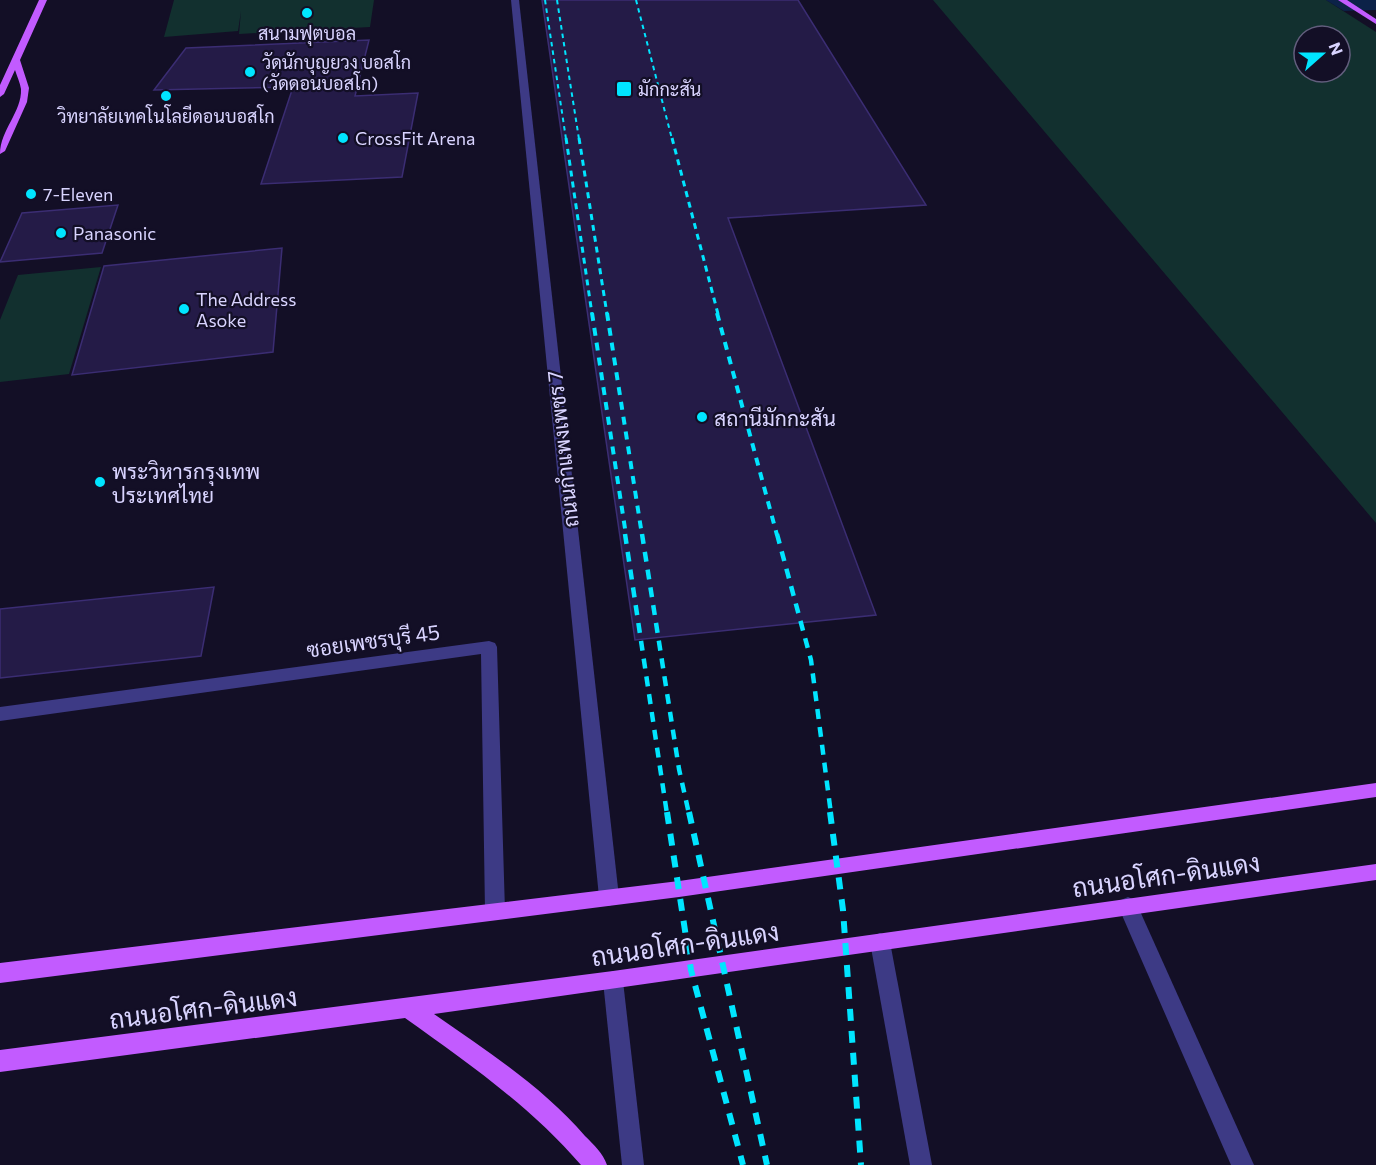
<svg xmlns="http://www.w3.org/2000/svg" width="1376" height="1165" font-family="Commissioner,Sarabun,sans-serif">
<style>
.green{fill:#12302f;fill-rule:evenodd}
.water{fill:#0c2248}
.building{fill:#241b47;stroke:#3b2d73;stroke-width:1.5}
.lines{fill:none;stroke-linecap:round;stroke-linejoin:round}
.minor{fill:#3d3a85;fill-rule:evenodd}
.major{fill:#c25bff;fill-rule:evenodd}
.rail-far4{stroke:#00e5ff;stroke-width:2;stroke-dasharray:4.5 4;stroke-linecap:butt}
.rail-far3{stroke:#00e5ff;stroke-width:3;stroke-dasharray:6 5;stroke-linecap:butt}
.rail-far2{stroke:#00e5ff;stroke-width:4;stroke-dasharray:8 7;stroke-linecap:butt}
.rail-far1{stroke:#00e5ff;stroke-width:4.5;stroke-dasharray:10 8;stroke-linecap:butt}
.rail{stroke:#00e5ff;stroke-width:6;stroke-dasharray:12 10;stroke-linecap:butt}
.poi-dot{fill:#00e5ff;stroke:#130f26;stroke-width:2}
.labels{text-anchor:middle;dominant-baseline:central;stroke-width:4.5;stroke-linejoin:round;paint-order:stroke}
.far-poi-label{font-size:18px;fill:#d9d4ff;stroke:#130f26;text-anchor:start}
.poi-label{font-size:21px;fill:#d9d4ff;stroke:#130f26;text-anchor:start}
.street-label{font-size:21px;fill:#d9d4ff;stroke:#130f26}
.near-street-label{font-size:26px;fill:#d9d4ff;stroke:#130f26}
</style>
<rect width="100%" height="100%" fill="#130f26"/>
<g class="green">
<polygon points="174,0 374,0 370,27 239,34 241,11 238,31 164,37"/>
<path d="M 933,0 L 1326,0 L 1376,32 L 1376,523 ZM 1304,36 L 1340,36 L 1340,72 L 1304,72 Z"/>
<polygon points="101,267 69,374 0,382 0,320 18,275"/>
</g>
<polygon class="water" points="1326,0 1376,0 1376,10 1344,11"/>
<g class="building">
<polygon points="542,0 798,0 926,205 728,218 876,615 635,640"/>
<polygon points="369,40 355,96 418,93 402,177 261,184 293,87 154,90 186,48"/>
<polygon points="118,205 102,253 0,262 22,213"/>
<polygon points="282,248 273,352 72,375 104,266"/>
<polygon points="214,587 201,656 0,678 0,609"/>
</g>
<g class="lines">
<g class="minor">
<polygon points="511,0 519,0 619,897 616,903 609,906 602,903 599,897"/>
<polygon points="489,641 495,643 497,647 505,911 502,917 495,920 488,917 485,911 481,654 0,721 0,707"/>
<polygon points="1128,897 1135,900 1254,1165 1231,1165 1118,906 1121,900"/>
<polygon points="880,933 887,936 890,942 932,1165 910,1165 870,942 873,936"/>
<polygon points="613,971 620,974 623,981 644,1165 622,1165 603,981 606,974"/>
</g>
<g class="major">
<path d="M 39,0 L 47,0 L 20,60 L 29,88 L 27,102 L 5,151 L 0,154 C 0,130 22,112 21,89 C 20,83 17,76 15,70 L 4,94 L 0,97 L 0,85 Z"/>
<polygon points="1338,0 1347,0 1376,19 1376,24"/>
<polygon points="1376,783 1376,797 679,897 0,983 0,963 679,881"/>
<path d="M 1376,864 L 1376,880 L 434,1014 C 487,1051 543,1087 585,1136 C 594,1145 603,1153 607,1165 L 581,1165 C 530,1106 468,1063 405,1018 L 0,1072 L 0,1050 L 613,971 Z"/>
</g>
<g class="rail-far4">
<polyline points="545,0 566,139"/>
<polyline points="557,0 579,139"/>
<polyline points="636,0 672,139"/>
</g>
<g class="rail-far3">
<polyline points="566,138 592,314"/>
<polyline points="579,138 607,314"/>
<polyline points="672,138 718,314"/>
</g>
<g class="rail-far2">
<polyline points="592,313 626,535"/>
<polyline points="607,313 642,535"/>
<polyline points="717,313 777,535"/>
</g>
<g class="rail-far1">
<polyline points="625,534 667,814"/>
<polyline points="642,534 679,769 689,814"/>
<polyline points="777,534 811,660 831,814"/>
</g>
<g class="rail">
<polyline points="667,812 691,970 743,1165"/>
<polyline points="689,812 767,1165"/>
<polyline points="830,812 843,910 861,1165"/>
</g>
</g>
<g class="poi-dot">
<circle cx="307" cy="13" r="6"/>
<circle cx="250" cy="72" r="6"/>
<rect x="616" y="81" width="16" height="16" rx="3"/>
<circle cx="166" cy="96" r="6"/>
<circle cx="343" cy="138" r="6"/>
<circle cx="31" cy="194" r="6"/>
<circle cx="61" cy="233" r="6"/>
<circle cx="184" cy="309" r="6"/>
<circle cx="702" cy="417" r="6"/>
<circle cx="100" cy="482" r="6"/>
</g>
<g class="labels">
<g class="far-poi-label">
<text x="307" y="33" text-anchor="middle">สนามฟุตบอล</text>
<text x="262" y="62">วัดนักบุญยวง บอสโก<tspan x="262" dy="21">(วัดดอนบอสโก)</tspan></text>
<text x="638" y="89">มักกะสัน</text>
<text x="166" y="116" text-anchor="middle">วิทยาลัยเทคโนโลยีดอนบอสโก</text>
<text x="355" y="138">CrossFit Arena</text>
<text x="43" y="194">7-Eleven</text>
<text x="73" y="233">Panasonic</text>
<text x="196" y="299">The Address<tspan x="196" dy="21">Asoke</tspan></text>
</g>
<g class="poi-label">
<text x="714" y="417">สถานีมักกะสัน</text>
<text x="112" y="470">พระวิหารกรุงเทพ<tspan x="112" dy="24">ประเทศไทย</tspan></text>
</g>
<g class="street-label">
<text transform="translate(562 449) rotate(-96)">ถนนกำแพงเพชร 7</text>
<text transform="translate(373 640) rotate(-8)">ซอยเพชรบุรี 45</text>
</g>
<g class="near-street-label">
<text transform="translate(1166 874) rotate(-8)">ถนนอโศก-ดินแดง</text>
<text transform="translate(685 943) rotate(-8)">ถนนอโศก-ดินแดง</text>
<text transform="translate(203 1007) rotate(-7)">ถนนอโศก-ดินแดง</text>
</g>
</g>
<g transform="translate(1322 54) rotate(69)"><circle r="28" fill="#130f26" stroke="#625e7d" stroke-width="1.5"/>
<path d="M0-4.5L10 22L0 15L-10 22Z" fill="#00e5ff"/>
<text y="-9" font-size="16" font-weight="bold" text-anchor="middle" fill="#d9d4ff">N</text>
</g>
</svg>
